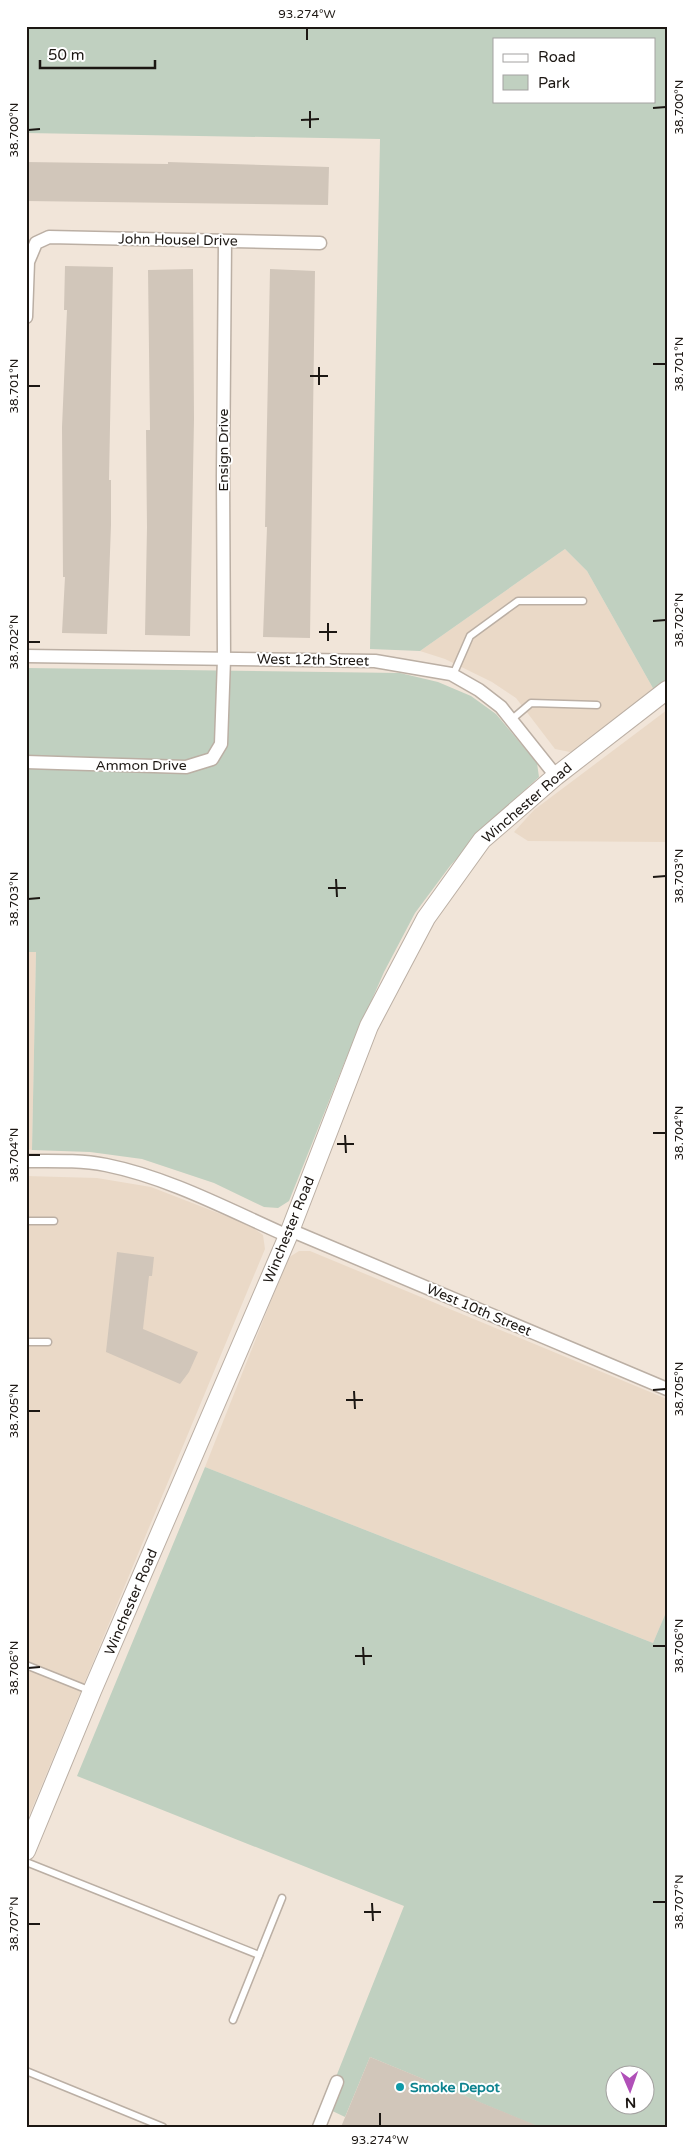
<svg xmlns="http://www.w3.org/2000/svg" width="693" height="2153" font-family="'Varela Round',sans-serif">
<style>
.built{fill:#ead9c7}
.green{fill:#c0d0c0;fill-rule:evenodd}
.building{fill:#d1c6ba}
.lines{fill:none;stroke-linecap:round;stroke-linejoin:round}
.lane-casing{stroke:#bbafa4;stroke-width:9}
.street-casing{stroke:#bbafa4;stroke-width:15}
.secondary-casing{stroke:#bbafa4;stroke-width:20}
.lane{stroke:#fff;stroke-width:6}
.street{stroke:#fff;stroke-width:12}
.secondary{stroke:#fff;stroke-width:18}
.ticks{fill:none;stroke:#1c1713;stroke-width:2}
.culture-dot{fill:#0f9aa8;stroke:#fff;stroke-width:2}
.labels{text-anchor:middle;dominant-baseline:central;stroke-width:4;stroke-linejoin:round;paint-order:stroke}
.street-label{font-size:14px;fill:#1c1713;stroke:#fff}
.culture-label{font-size:14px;font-weight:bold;fill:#0d838f;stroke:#fff;text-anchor:start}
.neatline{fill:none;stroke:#1c1713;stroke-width:2}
.ticks-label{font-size:12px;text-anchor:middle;fill:#1c1713}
</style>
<rect width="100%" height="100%" fill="#f1e5d9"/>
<g class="built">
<polygon points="565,549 587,571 654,690 581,749 570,752 555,749 516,698 492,682 445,659 420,651"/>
<polygon points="667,710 667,842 528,841 514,832 534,810"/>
<polygon points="26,952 36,952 32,1150 26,1149"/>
<polygon points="26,1176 97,1178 151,1187 249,1225 263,1235 265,1249 26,1823"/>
<polygon points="299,1251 310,1251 667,1399 667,1610 653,1643 205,1467 288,1258"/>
</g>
<g class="green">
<path d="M 26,26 L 667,26 L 667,680 L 654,690 L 587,571 L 565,549 L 420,651 L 370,649 L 380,139 L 26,133 ZM 494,39 L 654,39 L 654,101 L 494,101 Z"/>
<polygon points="26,668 400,673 438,682 471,696 496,714 537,763 539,777 495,817 450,866 415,913 384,972 345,1061 289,1201 278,1208 264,1207 214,1183 142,1159 90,1152 32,1150 36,952 26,952"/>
<path d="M 205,1467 L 653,1643 L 667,1610 L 667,2127 L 539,2127 L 370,2057 L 345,2117 L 324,2107 L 404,1906 L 77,1776 ZM 616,2076 L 646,2076 L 646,2106 L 616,2106 Z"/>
</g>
<g class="building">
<polygon points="26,162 168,164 168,162 329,167 328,205 26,201"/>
<polygon points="65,266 113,267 109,480 111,480 111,525 107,634 62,633 65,577 63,577 62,427 67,310 64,310"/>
<polygon points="193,269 194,419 190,636 145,635 147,527 146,430 150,430 148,270"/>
<polygon points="270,269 315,271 310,638 263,637 267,527 265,527"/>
<polygon points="117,1252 154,1257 152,1276 149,1276 143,1329 198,1352 189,1372 180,1384 106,1352"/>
<polygon points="370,2057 538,2126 538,2127 341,2127"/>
</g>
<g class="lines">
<defs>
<g id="lane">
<polyline points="453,675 470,636 518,601 583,601"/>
<polyline points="511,720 531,703 597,705"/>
<polyline points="26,1221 54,1221"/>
<polyline points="26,1342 48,1342"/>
<polyline points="26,1665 91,1691"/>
<polyline points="26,1862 259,1955"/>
<polyline points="233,2020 282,1898"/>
<polyline points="26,2071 163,2127"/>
</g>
<g id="street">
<polyline points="26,317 28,262 36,243 49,237 320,243"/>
<polyline points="26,656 375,661 451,674 479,690 501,707 556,776"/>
<polyline points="26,762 186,767 212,759 221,744 224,659 223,476 225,242"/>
<path d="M 26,1161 C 53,1161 80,1160 106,1165 C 170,1178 229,1210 288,1236"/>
<polyline points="290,1230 667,1389"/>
<polyline points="319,2127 337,2082"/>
</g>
<polyline id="secondary" points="26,1851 92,1691 288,1236 369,1026 426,918 482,840 556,776 667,690"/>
</defs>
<use href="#lane" class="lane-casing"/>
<use href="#street" class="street-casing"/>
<use href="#secondary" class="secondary-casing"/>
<use href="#lane" class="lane"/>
<use href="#street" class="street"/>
<use href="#secondary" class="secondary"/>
</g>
<path class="ticks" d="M 307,28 L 307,40M 653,108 L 666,107M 310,111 L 310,128M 301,120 L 319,119M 28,130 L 40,129M 653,364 L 666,364M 319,367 L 319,385M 310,376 L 328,376M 28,386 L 40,386M 653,621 L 666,620M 328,623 L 328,641M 319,632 L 337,632M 28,642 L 40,642M 653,877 L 666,876M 336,879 L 337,897M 328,888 L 346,888M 28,899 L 40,898M 653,1133 L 666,1133M 345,1135 L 346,1153M 337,1144 L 354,1144M 28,1155 L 40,1155M 653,1390 L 666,1389M 354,1391 L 355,1409M 346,1400 L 363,1400M 28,1411 L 40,1411M 653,1646 L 666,1646M 363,1647 L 364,1665M 355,1656 L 372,1656M 28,1668 L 40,1667M 653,1902 L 666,1902M 372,1903 L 373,1921M 364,1912 L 381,1912M 28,1924 L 40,1924M 380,2113 L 380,2126"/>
<circle class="culture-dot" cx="400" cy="2087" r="5"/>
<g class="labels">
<g class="street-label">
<text transform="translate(178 240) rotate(1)">John Housel Drive</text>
<text transform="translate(223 450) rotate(-90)">Ensign Drive</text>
<text transform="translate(313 660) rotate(1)">West 12th Street</text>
<text x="141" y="765">Ammon Drive</text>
<text transform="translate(527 803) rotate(-41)">Winchester Road</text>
<text transform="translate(289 1230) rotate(-68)">Winchester Road</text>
<text transform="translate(479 1310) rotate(23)">West 10th Street</text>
<text transform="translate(131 1602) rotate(-67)">Winchester Road</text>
</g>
<g class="culture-label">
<text x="410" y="2087">Smoke Depot</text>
</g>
</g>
<rect width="693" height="2153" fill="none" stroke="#ffffff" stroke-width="55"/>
<rect x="493" y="38" width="162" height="65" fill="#ffffff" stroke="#a4a2a1"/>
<rect x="503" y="54" width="25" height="8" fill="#ffffff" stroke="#a4a2a1"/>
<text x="538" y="62" font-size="15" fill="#1c1713">Road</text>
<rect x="503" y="75" width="25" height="15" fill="#c0d0c0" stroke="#a4a2a1"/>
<text x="538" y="88" font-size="15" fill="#1c1713">Park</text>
<g transform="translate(630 2090) rotate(178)"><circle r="24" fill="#ffffff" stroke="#a4a2a1"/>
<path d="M0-4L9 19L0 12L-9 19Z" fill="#b050b8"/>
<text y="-8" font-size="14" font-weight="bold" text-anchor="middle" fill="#1c1713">N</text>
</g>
<path d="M40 60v8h115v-8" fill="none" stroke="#1c1713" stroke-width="2.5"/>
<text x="48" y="60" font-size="15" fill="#1c1713" stroke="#ffffff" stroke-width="4" paint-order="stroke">50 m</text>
<rect x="28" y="28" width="638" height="2098" class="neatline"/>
<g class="ticks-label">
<text x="307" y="18">93.274°W</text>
<text transform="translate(679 107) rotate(-90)" y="4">38.700°N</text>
<text transform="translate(14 130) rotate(-90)" y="4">38.700°N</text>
<text transform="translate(679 364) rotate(-90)" y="4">38.701°N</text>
<text transform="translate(14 386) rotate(-90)" y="4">38.701°N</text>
<text transform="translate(679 620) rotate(-90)" y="4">38.702°N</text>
<text transform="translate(14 642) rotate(-90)" y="4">38.702°N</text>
<text transform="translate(679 876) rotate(-90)" y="4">38.703°N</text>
<text transform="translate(14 899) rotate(-90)" y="4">38.703°N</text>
<text transform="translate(679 1133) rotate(-90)" y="4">38.704°N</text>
<text transform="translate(14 1155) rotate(-90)" y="4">38.704°N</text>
<text transform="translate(679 1389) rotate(-90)" y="4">38.705°N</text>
<text transform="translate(14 1411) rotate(-90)" y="4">38.705°N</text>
<text transform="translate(679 1646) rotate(-90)" y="4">38.706°N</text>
<text transform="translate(14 1668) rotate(-90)" y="4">38.706°N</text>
<text transform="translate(679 1902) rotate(-90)" y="4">38.707°N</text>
<text transform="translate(14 1924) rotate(-90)" y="4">38.707°N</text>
<text x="380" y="2144">93.274°W</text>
</g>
</svg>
